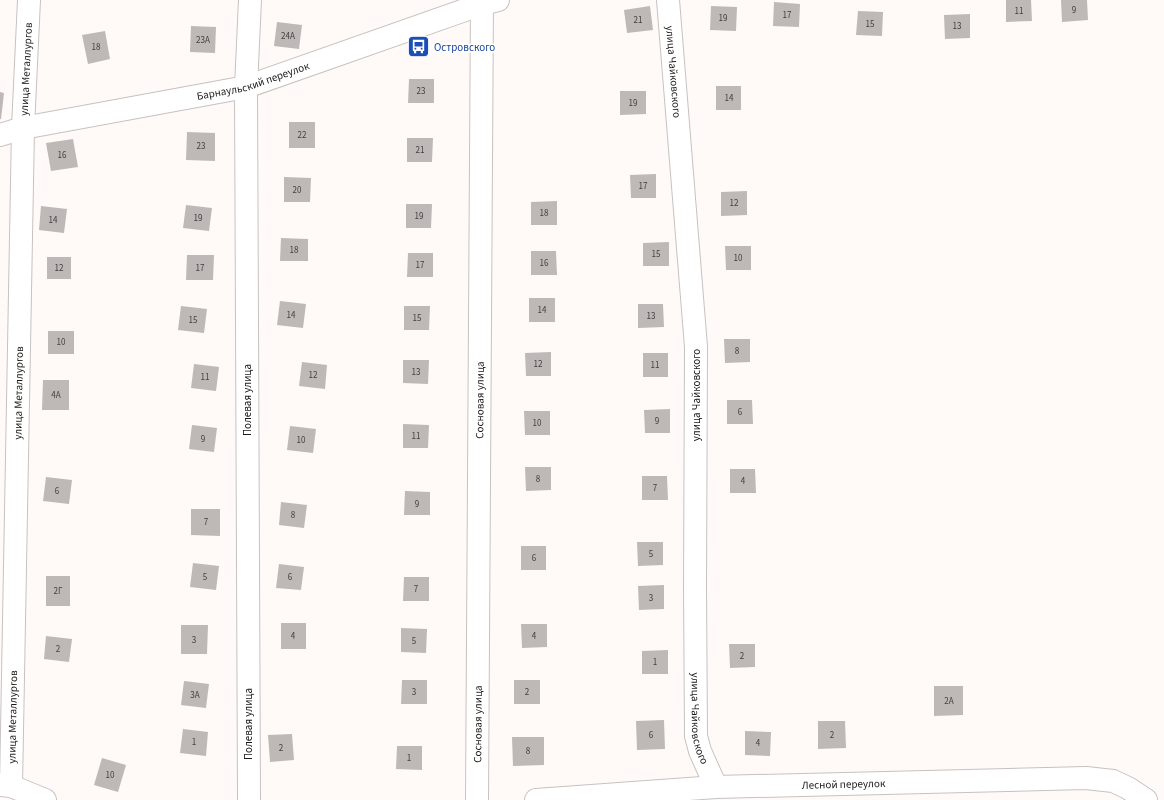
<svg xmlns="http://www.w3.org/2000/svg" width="1164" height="800" font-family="'Source Sans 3',sans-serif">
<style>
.building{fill:#beb8b6}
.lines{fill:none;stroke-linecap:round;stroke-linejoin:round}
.minor-casing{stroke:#c7c2bf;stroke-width:24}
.minor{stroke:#fff;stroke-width:22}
.labels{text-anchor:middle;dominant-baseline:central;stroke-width:3.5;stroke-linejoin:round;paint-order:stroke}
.number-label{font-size:9px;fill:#434140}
.transit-label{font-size:11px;fill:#164399;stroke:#fff;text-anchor:start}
.street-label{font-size:11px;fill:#1a1918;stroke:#fff}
</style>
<rect width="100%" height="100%" fill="#fffaf7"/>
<g class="building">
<polygon points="1006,0 1031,0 1032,21 1006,22"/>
<polygon points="1061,0 1087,0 1088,20 1062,22"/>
<polygon points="774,2 800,4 799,27 773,26"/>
<polygon points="650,6 653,30 627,33 624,10"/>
<polygon points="711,6 737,7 736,31 710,30"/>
<polygon points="858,11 883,12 882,36 856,35"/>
<polygon points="970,14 970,38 945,39 944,15"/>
<polygon points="277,22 302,25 299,49 274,46"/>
<polygon points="191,26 216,27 215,53 190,52"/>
<polygon points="105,31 110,59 88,64 82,35"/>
<polygon points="409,79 434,79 434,103 408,103"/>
<rect x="716" y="86" width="25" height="24"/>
<polygon points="620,91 646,91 646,114 620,115"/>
<polygon points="0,92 4,93 1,119 0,119"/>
<rect x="289" y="122" width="26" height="26"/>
<polygon points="187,132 215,133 215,161 186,160"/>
<polygon points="407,138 433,138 432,162 407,162"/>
<polygon points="73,139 78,167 51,171 46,143"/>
<polygon points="656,174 656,198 631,198 630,175"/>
<polygon points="284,177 311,178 310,202 284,202"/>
<polygon points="747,191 747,215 721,216 721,192"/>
<polygon points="557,201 557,225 531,225 531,202"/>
<polygon points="406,204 432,204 431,228 406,228"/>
<polygon points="186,205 212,208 209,231 183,228"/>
<polygon points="41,206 67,209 64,233 39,230"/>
<polygon points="281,238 308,239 308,261 280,261"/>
<polygon points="669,242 669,266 643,266 643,243"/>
<polygon points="725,246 751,246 751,270 726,270"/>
<polygon points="531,251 556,251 557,275 531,275"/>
<polygon points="408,253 433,253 433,277 407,277"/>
<polygon points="187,255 214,255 213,280 186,280"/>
<rect x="47" y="257" width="24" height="22"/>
<rect x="529" y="298" width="26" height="24"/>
<polygon points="280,301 306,304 303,328 277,325"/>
<polygon points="638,304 663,304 664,327 638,328"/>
<polygon points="181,306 207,309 204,333 178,330"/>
<polygon points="404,306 430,306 429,330 404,330"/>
<rect x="48" y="331" width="26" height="23"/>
<polygon points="724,339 750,339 750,362 725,363"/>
<polygon points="551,352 551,376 526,376 525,353"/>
<rect x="643" y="353" width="25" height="24"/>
<polygon points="403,360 429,360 428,384 403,383"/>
<polygon points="302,362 327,365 325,389 299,386"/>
<polygon points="194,364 219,367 216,391 191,388"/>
<polygon points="43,380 69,380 69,410 42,410"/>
<polygon points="727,400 752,400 753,424 727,424"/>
<polygon points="670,409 670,433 645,433 644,410"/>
<polygon points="524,411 550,411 550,435 525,435"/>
<polygon points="403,424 429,425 428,448 403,448"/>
<polygon points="192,425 217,428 214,452 189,449"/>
<polygon points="290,426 316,429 313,453 287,450"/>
<polygon points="525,467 551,467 551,490 526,491"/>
<polygon points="730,469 755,469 756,493 730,493"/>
<polygon points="642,476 667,476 668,500 642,500"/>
<polygon points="46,477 72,480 69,504 43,501"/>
<polygon points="405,491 430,492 430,515 404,515"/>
<polygon points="281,502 307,505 304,528 279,525"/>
<polygon points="191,509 220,509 220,536 191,535"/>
<polygon points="637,542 663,542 663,565 638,566"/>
<rect x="521" y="546" width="25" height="24"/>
<polygon points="193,563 219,566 216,590 190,587"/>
<polygon points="279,564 304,567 301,590 276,588"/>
<rect x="46" y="576" width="24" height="30"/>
<polygon points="404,577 429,577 429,601 403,601"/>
<polygon points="664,585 664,609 639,610 638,586"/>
<rect x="281" y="623" width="25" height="26"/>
<polygon points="521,624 547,624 547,647 522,648"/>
<polygon points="181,625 208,625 207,654 181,654"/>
<polygon points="401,628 427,629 426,653 401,652"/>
<polygon points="46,636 72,639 69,662 44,659"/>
<polygon points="729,644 755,644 755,667 730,668"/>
<polygon points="668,650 668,674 642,674 642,651"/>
<polygon points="402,680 427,680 427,704 401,704"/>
<rect x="514" y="680" width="26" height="24"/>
<polygon points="184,681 209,684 206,708 181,705"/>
<polygon points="934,686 963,686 963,715 934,716"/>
<polygon points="664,720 665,749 637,750 636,721"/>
<polygon points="818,721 845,721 846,748 818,749"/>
<polygon points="183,729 208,732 206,756 180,753"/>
<polygon points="745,731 771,732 770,756 745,755"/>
<polygon points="292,734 294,760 270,762 268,735"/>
<polygon points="512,737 544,737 544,765 513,766"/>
<polygon points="397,746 422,746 422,770 396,769"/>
<polygon points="102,758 126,765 118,792 94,785"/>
</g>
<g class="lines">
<defs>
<g id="minor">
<path id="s1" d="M 668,0 L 696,347 L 695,588 L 696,736 L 700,751 L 716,787"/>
<path id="s2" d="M 0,135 L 23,128 L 246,87 L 482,4 L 498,0"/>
<polyline points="0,785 11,786 45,800"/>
<path id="s3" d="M 11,786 L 23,128 L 29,0"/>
<polyline points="249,800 246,87 250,0"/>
<path id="s4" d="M 477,800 L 482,0"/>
<path id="s5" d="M 536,800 L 716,787 L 1086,778 L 1113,781 L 1128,788 L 1146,800"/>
</g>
</defs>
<use href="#minor" class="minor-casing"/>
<use href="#minor" class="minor"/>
</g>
<defs>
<symbol id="bus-square" viewBox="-11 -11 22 22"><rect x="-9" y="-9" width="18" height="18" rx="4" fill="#1a4fb4" stroke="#fff"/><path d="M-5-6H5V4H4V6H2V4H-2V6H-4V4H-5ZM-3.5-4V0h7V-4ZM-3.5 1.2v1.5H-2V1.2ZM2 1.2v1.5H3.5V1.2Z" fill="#fff"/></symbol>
</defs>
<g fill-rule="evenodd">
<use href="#bus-square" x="406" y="34" width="25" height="25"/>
</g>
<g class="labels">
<g class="number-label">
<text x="1074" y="10">9</text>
<text x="1019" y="11">11</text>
<text x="787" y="15">17</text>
<text x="723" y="18">19</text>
<text x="638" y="20">21</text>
<text x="870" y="24">15</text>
<text x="957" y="26">13</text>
<text x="288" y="36">24А</text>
<text x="203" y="40">23А</text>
<text x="96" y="47">18</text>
<text x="421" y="91">23</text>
<text x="729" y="98">14</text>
<text x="633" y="103">19</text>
<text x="302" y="135">22</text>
<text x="201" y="146">23</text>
<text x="420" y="150">21</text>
<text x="62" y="155">16</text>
<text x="643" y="186">17</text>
<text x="297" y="190">20</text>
<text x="734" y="203">12</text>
<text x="544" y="213">18</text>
<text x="419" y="216">19</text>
<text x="198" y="218">19</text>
<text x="53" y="220">14</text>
<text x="294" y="250">18</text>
<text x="656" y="254">15</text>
<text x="738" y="258">10</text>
<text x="544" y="263">16</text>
<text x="420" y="265">17</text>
<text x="59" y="268">12</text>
<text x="200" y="268">17</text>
<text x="542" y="310">14</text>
<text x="291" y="315">14</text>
<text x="651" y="316">13</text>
<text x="417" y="318">15</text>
<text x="193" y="320">15</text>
<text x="61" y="342">10</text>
<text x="737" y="351">8</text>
<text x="538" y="364">12</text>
<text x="655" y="365">11</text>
<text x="416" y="372">13</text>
<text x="313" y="375">12</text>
<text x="205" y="377">11</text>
<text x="56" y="395">4А</text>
<text x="740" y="412">6</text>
<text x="657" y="421">9</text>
<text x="537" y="423">10</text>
<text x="416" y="436">11</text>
<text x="203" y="439">9</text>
<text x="301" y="440">10</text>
<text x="538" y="479">8</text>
<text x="743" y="481">4</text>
<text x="655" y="488">7</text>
<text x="57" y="491">6</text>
<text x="417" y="504">9</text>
<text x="293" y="515">8</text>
<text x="206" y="522">7</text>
<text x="651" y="554">5</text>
<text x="534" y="558">6</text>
<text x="205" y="577">5</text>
<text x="290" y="577">6</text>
<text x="416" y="589">7</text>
<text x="58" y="591">2Г</text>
<text x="651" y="598">3</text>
<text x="293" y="636">4</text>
<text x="534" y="636">4</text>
<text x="194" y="640">3</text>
<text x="414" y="641">5</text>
<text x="58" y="649">2</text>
<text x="742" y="656">2</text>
<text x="655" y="662">1</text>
<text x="414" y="692">3</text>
<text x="527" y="692">2</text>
<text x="195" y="695">3А</text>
<text x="949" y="701">2А</text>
<text x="651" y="735">6</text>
<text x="832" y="735">2</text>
<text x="194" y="742">1</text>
<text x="758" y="743">4</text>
<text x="281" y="748">2</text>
<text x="528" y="751">8</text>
<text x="409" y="758">1</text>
<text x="110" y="775">10</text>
</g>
<g class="transit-label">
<text x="434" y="47">Островского</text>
</g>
<g class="street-label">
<text stroke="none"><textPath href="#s3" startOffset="717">улица Металлургов</textPath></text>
<text stroke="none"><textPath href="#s1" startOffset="72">улица Чайковского</textPath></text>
<text stroke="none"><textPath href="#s2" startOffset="259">Барнаульский переулок</textPath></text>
<text stroke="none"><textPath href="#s3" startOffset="393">улица Металлургов</textPath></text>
<text transform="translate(696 395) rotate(-90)">улица Чайковского</text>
<text transform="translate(247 400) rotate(-90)">Полевая улица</text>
<text stroke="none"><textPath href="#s4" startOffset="400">Сосновая улица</textPath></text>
<text stroke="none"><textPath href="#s3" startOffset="69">улица Металлургов</textPath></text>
<text stroke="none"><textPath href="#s1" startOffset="720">улица Чайковского</textPath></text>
<text transform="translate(248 724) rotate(-90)">Полевая улица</text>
<text stroke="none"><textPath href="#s4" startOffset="76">Сосновая улица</textPath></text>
<text stroke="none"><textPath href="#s5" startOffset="308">Лесной переулок</textPath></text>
</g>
</g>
</svg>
